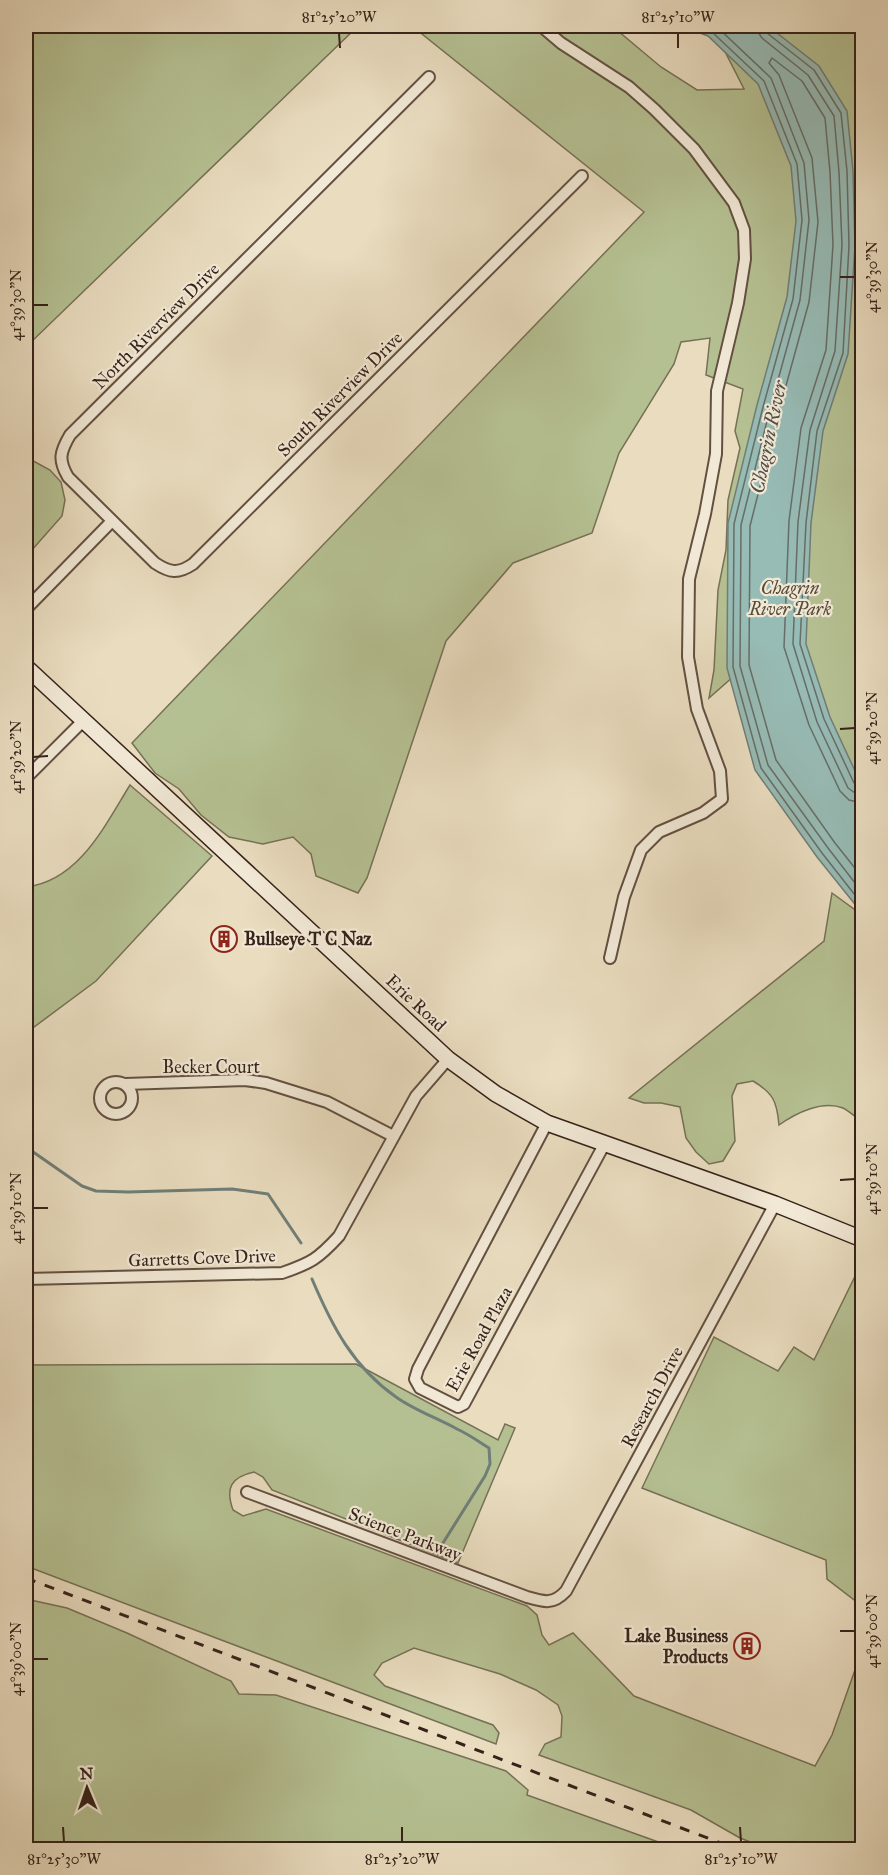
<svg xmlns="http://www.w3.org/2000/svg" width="888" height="1875" font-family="'IM FELL Great Primer',serif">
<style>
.green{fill:#b5c092;stroke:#767156;stroke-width:1.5}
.water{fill:#97bbb5;stroke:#707e77;stroke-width:1.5}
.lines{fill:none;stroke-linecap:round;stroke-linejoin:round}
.shore{stroke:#666e67;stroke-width:1.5}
.stream{stroke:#707e77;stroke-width:3}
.street-casing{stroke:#635042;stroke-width:14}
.secondary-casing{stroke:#362219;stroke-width:18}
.street{stroke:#f1e8d5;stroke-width:10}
.secondary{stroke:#f1e8d5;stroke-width:15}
.rail{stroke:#362219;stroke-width:3;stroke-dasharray:10 10;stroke-linecap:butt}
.ticks{fill:none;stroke:#362219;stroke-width:2}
.labels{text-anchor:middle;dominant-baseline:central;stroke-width:4.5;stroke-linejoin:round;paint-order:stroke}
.street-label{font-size:18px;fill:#362219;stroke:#f1e8d5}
.park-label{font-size:18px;font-style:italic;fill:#564a37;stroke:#f1e8d5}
.poi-label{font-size:18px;font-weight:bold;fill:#362219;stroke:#f1e8d5;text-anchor:start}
.water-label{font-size:20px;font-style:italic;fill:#535048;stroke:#f1e8d5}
.neatline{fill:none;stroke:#362219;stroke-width:2}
.ticks-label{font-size:15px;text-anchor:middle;fill:#362219}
</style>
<rect width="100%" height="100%" fill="#e9dcbf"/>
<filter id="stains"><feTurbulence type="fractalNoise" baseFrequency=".00333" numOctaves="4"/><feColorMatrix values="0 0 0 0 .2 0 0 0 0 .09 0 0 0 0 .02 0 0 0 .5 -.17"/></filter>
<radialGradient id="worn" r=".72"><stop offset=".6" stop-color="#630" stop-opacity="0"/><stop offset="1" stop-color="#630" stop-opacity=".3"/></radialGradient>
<g class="green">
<polygon points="26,26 358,26 28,345 26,357"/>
<polygon points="412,26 612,26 661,67 697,90 744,89 712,26 862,26 862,855 751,661 709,698 714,670 718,590 726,550 728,500 740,448 735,431 743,389 706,375 710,338 681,342 674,364 619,453 592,533 513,563 446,641 367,878 358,893 316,876 311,854 293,837 263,844 229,837 201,815 179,789 155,773 132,743 644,212"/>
<polygon points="26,457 50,470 61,482 65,500 62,516 31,551 26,548"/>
<path d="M 130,785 L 212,856 L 96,981 L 26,1033 L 26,887 C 79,881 105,825 130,785 Z"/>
<path d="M 832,893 L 862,915 L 862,1122 C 857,1118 849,1111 843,1108 C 822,1100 796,1113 779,1125 C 777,1101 773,1093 753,1081 L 737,1084 L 732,1096 L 735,1141 L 723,1161 L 709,1164 L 696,1152 L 686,1138 L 680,1107 L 661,1103 L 644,1103 L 629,1098 L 824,941 Z"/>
<polygon points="862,1262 862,1606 827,1579 826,1560 642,1488 714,1337 778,1371 794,1347 814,1360"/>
<path d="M 356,1364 L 498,1440 L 505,1424 L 515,1428 L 458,1563 L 272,1490 L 263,1477 L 254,1472 C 231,1477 225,1488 233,1510 L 243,1516 L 266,1509 L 527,1606 L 537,1615 L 542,1635 L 549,1645 L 573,1633 L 634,1696 L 815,1766 L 832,1735 L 862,1650 L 862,1849 L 768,1849 L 740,1838 L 691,1810 L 539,1755 L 545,1744 L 561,1737 L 562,1716 L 558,1705 L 536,1690 L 500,1674 L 414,1648 L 382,1663 L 374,1675 L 385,1686 L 493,1725 L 499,1733 L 496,1744 L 26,1566 L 26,1365 Z"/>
<polygon points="26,1599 67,1608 127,1633 231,1681 239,1694 276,1695 506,1771 528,1790 527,1795 678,1849 26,1849"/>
</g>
<polygon class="water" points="681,26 768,26 819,66 847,111 853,171 855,246 848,354 823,431 811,523 806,644 830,717 862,786 862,913 817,857 755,770 727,668 728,523 757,405 787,297 796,221 791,166 758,84 708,36"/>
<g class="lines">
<g class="shore">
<polyline points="697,26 712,32 764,81 797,164 802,220 793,299 763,407 734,524 733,667 761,768 822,853 862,904"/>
<polyline points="716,26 771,78 804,163 809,220 800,300 770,409 741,525 740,666 768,765 828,848 862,892"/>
<polyline points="757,26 758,32 762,38 808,75 834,116 839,172 842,245 835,351 810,430 798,522 793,644 817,722 848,788 855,793 862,794"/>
<polyline points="765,26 767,33 814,70 841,113 847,171 849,246 843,353 817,431 806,523 800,644 824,719 854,783 858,786 862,787"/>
<polyline points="862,803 849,800 840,791 809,725 784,647 789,521 801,428 826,350 833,245 830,172 825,118 802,81 772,58 769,63 779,75 812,158 818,222 809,302 779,411 750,526 749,665 776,760 835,843 862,877"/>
</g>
<g class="stream">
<polyline points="26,298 29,302 26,315"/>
<polyline points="26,1147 82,1186 96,1191 128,1192 232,1189 268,1194 301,1243"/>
<path d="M 312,1279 C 332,1326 353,1367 396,1397 C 414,1410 437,1418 457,1429 C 468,1434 478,1441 489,1448 L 490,1464 L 485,1476 L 443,1543"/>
</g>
<defs>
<g id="street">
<polyline points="541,26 561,43 629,87 654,109 694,149 734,203 744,230 745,259 738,303 717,391 716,454 705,514 689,579 688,657 697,709 720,771 722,799 703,813 659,832 641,850 624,897 610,958"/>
<path d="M 429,77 L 70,435 C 60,452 58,460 68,477 L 155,563 C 170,573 178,574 193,564 L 582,176"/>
<polyline points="26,609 112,521"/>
<polyline points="26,778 83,721"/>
<circle cx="116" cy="1098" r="16"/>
<polyline points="125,1084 245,1080 266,1083 327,1102 393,1136"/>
<polyline points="547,1123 418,1369 415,1379 420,1388 458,1407 464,1404 605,1143"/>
<path d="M 26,1279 L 282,1273 C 311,1263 318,1259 339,1236 L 416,1096 L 448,1059"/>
<path d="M 247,1492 L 527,1597 C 544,1602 553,1605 566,1591 L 775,1204"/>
</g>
<polyline id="secondary" points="26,667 448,1059 496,1094 547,1123 775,1204 862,1239"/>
</defs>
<use href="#street" class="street-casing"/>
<use href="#secondary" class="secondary-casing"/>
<use href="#street" class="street"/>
<use href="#secondary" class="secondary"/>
<polyline class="rail" points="26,1578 739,1850"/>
</g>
<path class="ticks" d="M 339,33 L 340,48M 678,33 L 678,48M 840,277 L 855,277M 33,305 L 48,305M 840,729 L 855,728M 33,757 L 48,756M 840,1180 L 855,1179M 33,1208 L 48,1208M 840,1631 L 855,1631M 33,1659 L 48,1659M 63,1827 L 64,1842M 402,1827 L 402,1842M 740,1827 L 741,1842"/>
<defs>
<symbol id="building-ring" viewBox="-11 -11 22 22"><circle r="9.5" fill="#f1e8d5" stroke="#8f2418" stroke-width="1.5"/><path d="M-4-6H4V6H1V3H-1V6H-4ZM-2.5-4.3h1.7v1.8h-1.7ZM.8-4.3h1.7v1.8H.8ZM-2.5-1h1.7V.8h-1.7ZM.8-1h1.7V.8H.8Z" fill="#8f2418"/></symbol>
</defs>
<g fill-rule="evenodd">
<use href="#building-ring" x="209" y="924" width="30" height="30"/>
<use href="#building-ring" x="732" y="1631" width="30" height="30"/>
</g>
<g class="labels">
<g class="street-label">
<text transform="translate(156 326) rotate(-45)">North Riverview Drive</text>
<text transform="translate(340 394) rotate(-45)">South Riverview Drive</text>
<text transform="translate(416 1003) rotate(43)">Erie Road</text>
<text x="211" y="1067">Becker Court</text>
<text transform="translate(202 1258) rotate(-2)">Garretts Cove Drive</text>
<text transform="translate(479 1339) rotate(-61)">Erie Road Plaza</text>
<text transform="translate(652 1397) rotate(-62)">Research Drive</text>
<text transform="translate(405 1534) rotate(21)">Science Parkway</text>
</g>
<g class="park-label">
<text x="790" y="588">Chagrin<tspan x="790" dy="21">River Park</tspan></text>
</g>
<g class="poi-label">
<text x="244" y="939">Bullseye T C Naz</text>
<text x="728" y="1636" text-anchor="end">Lake Business<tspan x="728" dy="21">Products</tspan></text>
</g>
<g class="water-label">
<text transform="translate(768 437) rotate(-78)">Chagrin River</text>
</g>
</g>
<rect width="888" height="1875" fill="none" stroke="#e9dcbf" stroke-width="66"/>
<g transform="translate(87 1788) rotate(358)" stroke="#f1e8d5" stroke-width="4.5" paint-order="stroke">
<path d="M0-4.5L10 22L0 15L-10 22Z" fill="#362219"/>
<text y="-9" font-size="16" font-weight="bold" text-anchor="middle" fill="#362219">N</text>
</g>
<rect x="33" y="33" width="822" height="1809" class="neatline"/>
<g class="ticks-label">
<text x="339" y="22">81°25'20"W</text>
<text x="678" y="22">81°25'10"W</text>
<text transform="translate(872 277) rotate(-90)" y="5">41°39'30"N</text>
<text transform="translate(16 305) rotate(-90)" y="5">41°39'30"N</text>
<text transform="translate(872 728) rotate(-90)" y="5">41°39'20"N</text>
<text transform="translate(16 757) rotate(-90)" y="5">41°39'20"N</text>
<text transform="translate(872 1179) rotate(-90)" y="5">41°39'10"N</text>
<text transform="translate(16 1208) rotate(-90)" y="5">41°39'10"N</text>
<text transform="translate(872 1631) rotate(-90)" y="5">41°39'00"N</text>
<text transform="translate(16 1659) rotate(-90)" y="5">41°39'00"N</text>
<text x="64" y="1864">81°25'30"W</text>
<text x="402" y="1864">81°25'20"W</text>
<text x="741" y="1864">81°25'10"W</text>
</g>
<rect width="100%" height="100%" filter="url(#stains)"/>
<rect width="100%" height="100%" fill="url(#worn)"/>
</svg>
